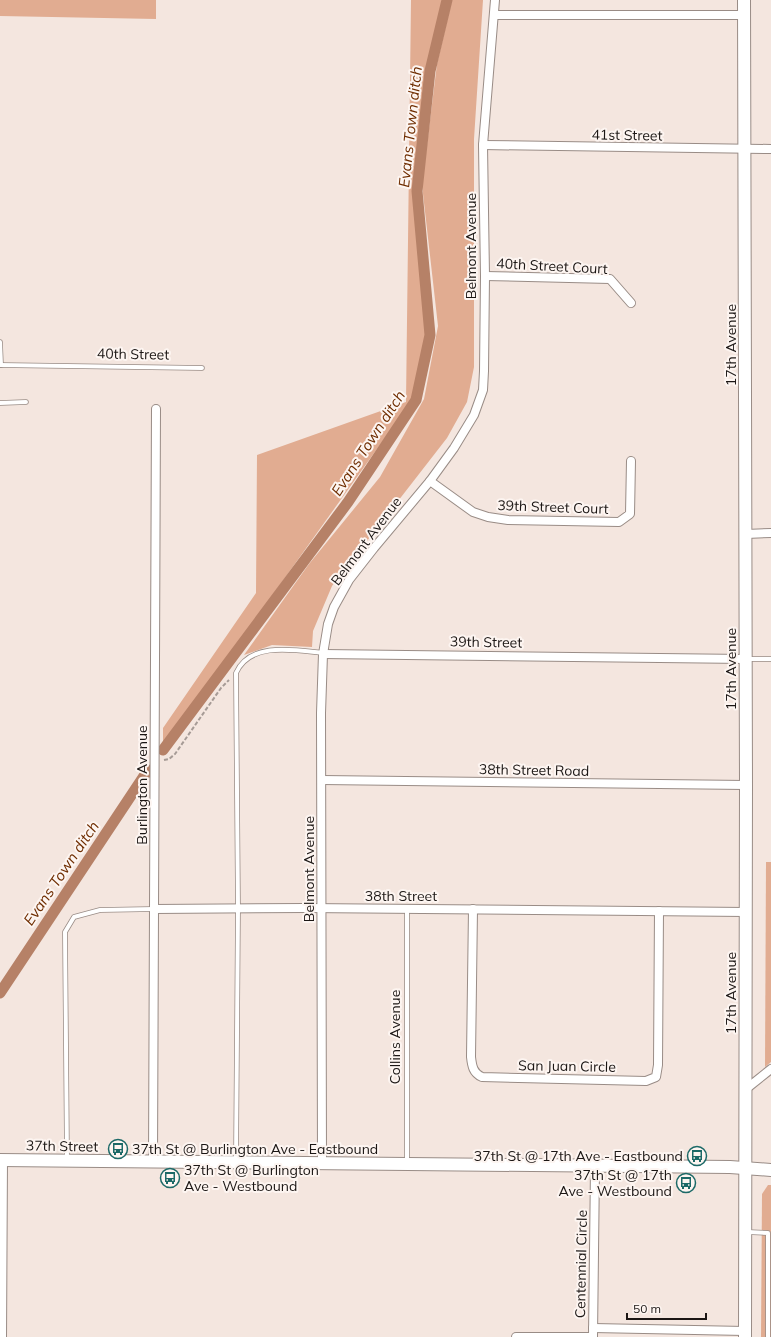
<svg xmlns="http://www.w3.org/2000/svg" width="771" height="1337" font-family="Mulish,sans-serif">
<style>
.green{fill:#e1ac91}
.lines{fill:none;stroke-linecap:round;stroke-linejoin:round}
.canal{stroke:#b68167;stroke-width:11}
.service-casing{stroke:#998c86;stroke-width:5.5}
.minor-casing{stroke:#998c86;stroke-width:10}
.secondary-casing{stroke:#998c86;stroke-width:14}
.path{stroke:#a69b96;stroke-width:2;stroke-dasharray:4 2;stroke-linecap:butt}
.service{stroke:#fff;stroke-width:4}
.minor{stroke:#fff;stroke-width:8}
.secondary{stroke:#fff;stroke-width:12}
.labels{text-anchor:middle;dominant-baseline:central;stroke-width:4;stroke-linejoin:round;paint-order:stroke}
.street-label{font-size:14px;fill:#1b1614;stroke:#fdf5f1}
.poi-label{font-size:14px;fill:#1b1614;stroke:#fdf5f1;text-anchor:start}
.water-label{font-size:15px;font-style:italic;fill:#6f2d00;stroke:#fdf5f1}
</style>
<rect width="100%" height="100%" fill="#f4e6df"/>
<g class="green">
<polygon points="0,0 156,0 156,19 0,16"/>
<polygon points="411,0 442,0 426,73 414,192 427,334 412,400 254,621 163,744 163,728 256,593 257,455 406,402"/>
<polygon points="452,0 483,0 474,139 474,367 467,402 447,438 332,586 313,631 312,647 272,645 244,655 309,564 380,477 424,399 438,326 422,185 437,64"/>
<polygon points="766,862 771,862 771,1062 765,1067"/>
<polygon points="768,1185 771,1185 771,1337 761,1337 762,1194"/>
</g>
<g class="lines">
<g class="canal">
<polyline points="163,750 348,502 416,400 430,335 417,191 430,71 447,0"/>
<polyline points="0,993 148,770"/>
</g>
<defs>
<g id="service">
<polyline points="0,342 1,365"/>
<polyline points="0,365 202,368"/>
<polyline points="0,403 26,402"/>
<polyline points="748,659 771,659"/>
<polyline points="407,909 407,1162"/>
<polyline points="67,1159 65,932 74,917 100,910 154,909"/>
<path d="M 236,1160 L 238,908 L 236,673 C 250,641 295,650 323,653"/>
<polyline points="747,1232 768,1233 768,1337"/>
</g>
<g id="minor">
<polyline points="494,15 744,15"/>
<polyline points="483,145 771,149"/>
<polyline points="485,276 610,279 631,303"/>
<polyline points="430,481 473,512 488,517 508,520 619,522 630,514 631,461"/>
<polyline points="746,534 771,533"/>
<polyline points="323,654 746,659"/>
<polyline points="322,780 746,785"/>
<polyline points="154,909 306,908 746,912"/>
<path d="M 473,909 L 471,1057 C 472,1066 473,1073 482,1077 L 646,1081 L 656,1077 L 658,1065 L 659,911"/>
<polyline points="746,1089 771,1069"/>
<polyline points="153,1162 156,409"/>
<polyline points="322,1164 321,713 323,654 328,624 334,607 349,580 374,548 430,481 454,448 474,415 483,390 484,371 485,276 483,145 495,0"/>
<polyline points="593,1328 745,1331"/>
<polyline points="2,1337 3,1160"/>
<polyline points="516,1337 593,1337"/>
<polyline points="593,1337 595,1167"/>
</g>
<g id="secondary">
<polyline points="744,0 746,785 745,1337"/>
<polyline points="0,1160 730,1167 771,1170"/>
</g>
</defs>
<use href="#service" class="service-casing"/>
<use href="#minor" class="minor-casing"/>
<use href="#secondary" class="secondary-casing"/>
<polyline class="path" points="164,760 169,759 175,754 221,688 229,680"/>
<use href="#service" class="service"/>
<use href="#minor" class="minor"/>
<use href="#secondary" class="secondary"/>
</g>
<defs>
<symbol id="bus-ring" viewBox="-11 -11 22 22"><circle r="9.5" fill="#fdf5f1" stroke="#1c6967" stroke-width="1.5"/><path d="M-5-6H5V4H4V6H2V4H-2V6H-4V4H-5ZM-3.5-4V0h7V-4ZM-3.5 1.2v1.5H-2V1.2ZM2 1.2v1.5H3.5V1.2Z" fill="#1c6967"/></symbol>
</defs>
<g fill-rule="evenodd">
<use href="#bus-ring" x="107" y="1138" width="22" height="22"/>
<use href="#bus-ring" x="686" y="1145" width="22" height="22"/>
<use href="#bus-ring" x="159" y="1167" width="22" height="22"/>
<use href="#bus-ring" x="675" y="1172" width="22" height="22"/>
</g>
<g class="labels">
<g class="street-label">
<text transform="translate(627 135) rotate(1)">41st Street</text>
<text transform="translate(471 246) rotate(-90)">Belmont Avenue</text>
<text transform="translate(552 266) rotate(3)">40th Street Court</text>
<text transform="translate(731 345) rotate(-90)">17th Avenue</text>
<text transform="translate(133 354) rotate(1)">40th Street</text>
<text transform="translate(553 507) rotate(2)">39th Street Court</text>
<text transform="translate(366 541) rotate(-53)">Belmont Avenue</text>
<text transform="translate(486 642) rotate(1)">39th Street</text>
<text transform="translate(731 669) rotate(-90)">17th Avenue</text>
<text transform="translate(534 770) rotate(1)">38th Street Road</text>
<text transform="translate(142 785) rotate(-90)">Burlington Avenue</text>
<text transform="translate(309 869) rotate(-90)">Belmont Avenue</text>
<text x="401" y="896">38th Street</text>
<text transform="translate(731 993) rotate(-90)">17th Avenue</text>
<text transform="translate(395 1037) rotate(-90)">Collins Avenue</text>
<text transform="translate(567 1066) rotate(1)">San Juan Circle</text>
<text transform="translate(62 1146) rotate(1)">37th Street</text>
<text transform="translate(581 1264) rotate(-89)">Centennial Circle</text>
</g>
<g class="poi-label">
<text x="132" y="1149">37th St @ Burlington Ave - Eastbound</text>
<text x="683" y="1156" text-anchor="end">37th St @ 17th Ave - Eastbound</text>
<text x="184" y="1170">37th St @ Burlington<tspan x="184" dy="16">Ave - Westbound</tspan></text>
<text x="672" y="1175" text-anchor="end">37th St @ 17th<tspan x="672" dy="16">Ave - Westbound</tspan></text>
</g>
<g class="water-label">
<text transform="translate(410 127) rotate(-84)">Evans Town ditch</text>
<text transform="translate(368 443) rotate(-57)">Evans Town ditch</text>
<text transform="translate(61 873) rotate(-56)">Evans Town ditch</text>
</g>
</g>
<path d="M627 1313v6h79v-6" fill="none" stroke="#1b1614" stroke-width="2"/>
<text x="633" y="1313" font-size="12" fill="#1b1614" stroke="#fdf5f1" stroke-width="3" paint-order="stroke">50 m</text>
</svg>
